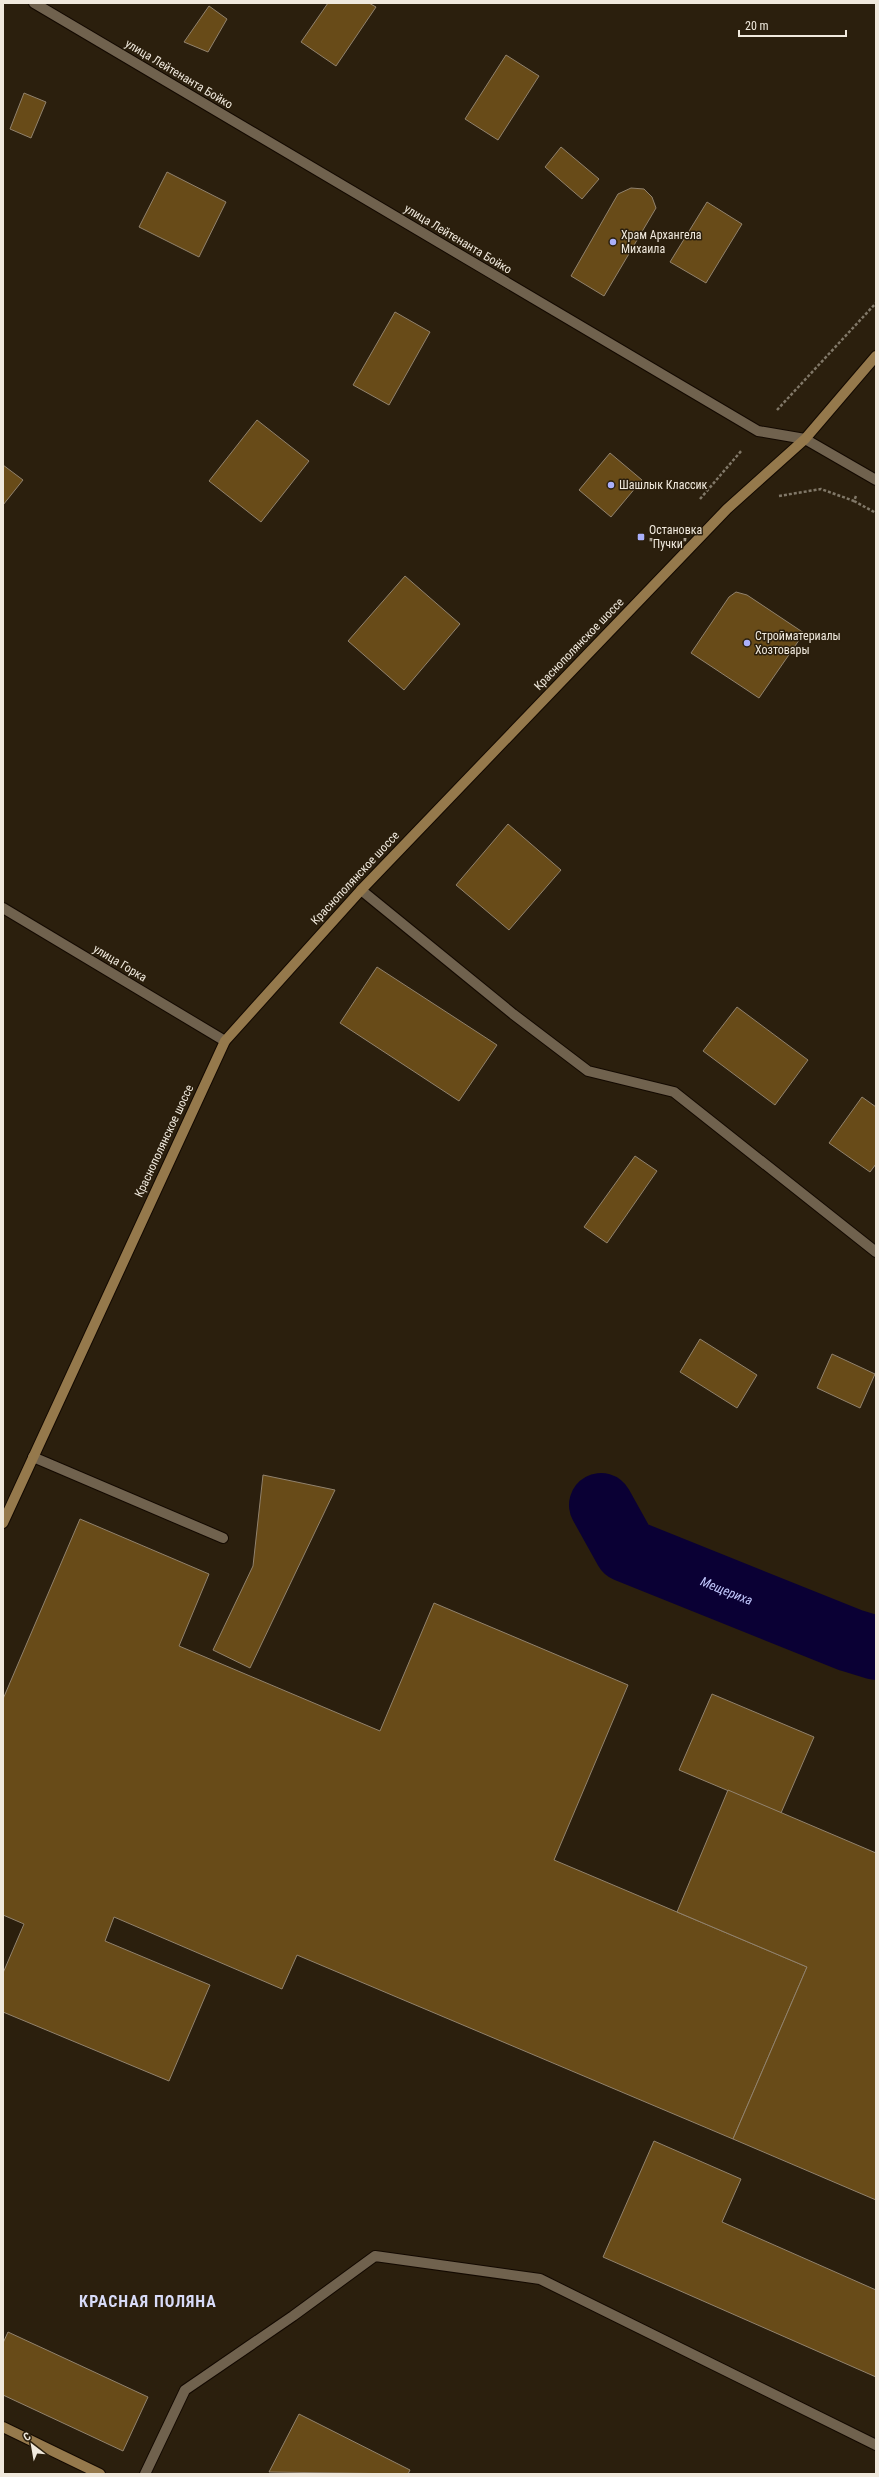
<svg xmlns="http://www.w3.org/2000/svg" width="879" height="2477" font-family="'Roboto Condensed',sans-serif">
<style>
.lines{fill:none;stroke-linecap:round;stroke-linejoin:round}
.river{stroke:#0a0034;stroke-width:64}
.building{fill:#684b18;stroke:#91826d}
.lane-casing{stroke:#130900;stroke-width:12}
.street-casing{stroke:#130900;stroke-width:12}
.secondary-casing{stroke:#130900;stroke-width:12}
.path{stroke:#817868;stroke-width:2.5;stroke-dasharray:3 2;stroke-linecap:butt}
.lane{stroke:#70624e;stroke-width:10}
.street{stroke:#70624e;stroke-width:10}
.secondary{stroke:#95794c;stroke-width:10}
.poi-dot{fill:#aab0fb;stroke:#2b1f0d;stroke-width:1.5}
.labels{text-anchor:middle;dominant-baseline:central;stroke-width:3;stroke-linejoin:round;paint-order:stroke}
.street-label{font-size:12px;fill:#f0e9dd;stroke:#2b1f0d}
.poi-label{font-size:12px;fill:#f0e9dd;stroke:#2b1f0d;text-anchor:start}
.water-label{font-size:13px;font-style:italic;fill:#c2c7fd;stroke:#2b1f0d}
.district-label{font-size:16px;font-weight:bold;letter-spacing:1px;fill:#d8dbf8;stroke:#2b1f0d}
</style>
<rect width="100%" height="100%" fill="#2b1f0d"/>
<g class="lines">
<path class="river" id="s1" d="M 601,1505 L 626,1550 L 850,1640 L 876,1648"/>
</g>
<g class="building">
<polygon points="328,3 369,3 376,7 336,66 301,42"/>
<polygon points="209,6 227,19 208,52 184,42"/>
<polygon points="506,55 539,76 498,140 465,119"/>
<polygon points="24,93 46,102 31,138 10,129"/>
<polygon points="561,147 599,179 582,199 545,167"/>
<polygon points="167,172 226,202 199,257 139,227"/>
<polygon points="631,188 644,189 652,197 656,208 604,296 571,276 618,194"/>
<polygon points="707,202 742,224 706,283 670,262"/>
<polygon points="395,312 430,332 389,405 353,385"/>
<polygon points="257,420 309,461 261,522 209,481"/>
<polygon points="610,453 642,480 611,517 579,490"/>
<polygon points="3,465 23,480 3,505"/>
<polygon points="405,576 460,624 404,690 348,641"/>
<polygon points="736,592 747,595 804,633 759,698 691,653 729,597"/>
<polygon points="508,824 561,870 509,930 456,885"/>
<polygon points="377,967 497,1045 459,1101 340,1023"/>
<polygon points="737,1007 808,1060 775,1105 703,1051"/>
<polygon points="862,1097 876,1107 876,1164 870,1172 829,1143"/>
<polygon points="635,1156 657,1171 607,1243 584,1227"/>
<polygon points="700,1339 757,1375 737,1408 680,1372"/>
<polygon points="832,1354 875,1374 860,1408 817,1388"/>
<polygon points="263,1475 335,1490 250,1668 213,1650 253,1566"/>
<polygon points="80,1519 209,1574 179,1646 380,1731 434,1603 628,1685 554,1860 807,1967 733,2139 297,1955 282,1989 114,1917 105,1941 210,1985 169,2081 3,2012 3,1973 24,1924 3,1915 3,1699"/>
<polygon points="712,1694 814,1737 781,1813 679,1770"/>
<polygon points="728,1790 876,1853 876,2200 733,2139 807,1967 677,1912"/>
<polygon points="654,2141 741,2179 722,2222 876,2290 876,2377 603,2257"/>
<polygon points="8,2332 148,2397 123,2451 3,2395 3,2343"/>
<polygon points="299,2414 410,2470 408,2474 269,2472"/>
</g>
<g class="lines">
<defs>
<g id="lane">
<polyline points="361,890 513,1014 588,1071 674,1092 876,1252"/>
<polyline points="33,1457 223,1538"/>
<polyline points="145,2474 185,2390 293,2316 375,2256 540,2279 876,2445"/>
</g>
<g id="street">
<polyline points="34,3 758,431 805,439 876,480"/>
<polyline points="3,908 225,1041"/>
</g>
<g id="secondary">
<polyline points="3,1523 225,1041 361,890 727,509 805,439 876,356"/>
<polyline points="3,2427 100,2474"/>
</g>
</defs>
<use href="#lane" class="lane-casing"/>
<use href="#street" class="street-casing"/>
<use href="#secondary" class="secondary-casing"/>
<g class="path">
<polyline points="777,410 876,303"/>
<polyline points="779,496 821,489 854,501 856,496"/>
<polyline points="700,499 742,450"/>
<polyline points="854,501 876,513"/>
</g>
<use href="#lane" class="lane"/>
<use href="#street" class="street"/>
<use href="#secondary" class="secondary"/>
</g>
<g class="poi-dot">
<circle cx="613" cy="242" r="4"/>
<circle cx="611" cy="485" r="4"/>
<rect x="637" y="533" width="8" height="8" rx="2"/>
<circle cx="747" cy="643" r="4"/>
</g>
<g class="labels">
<g class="street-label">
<text transform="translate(179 74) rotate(31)">улица Лейтенанта Бойко</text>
<text transform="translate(458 239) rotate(31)">улица Лейтенанта Бойко</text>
<text transform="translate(579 644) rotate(-46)">Краснополянское шоссе</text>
<text transform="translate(355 878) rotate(-47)">Краснополянское шоссе</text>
<text transform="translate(120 963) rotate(31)">улица Горка</text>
<text transform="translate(164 1141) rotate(-65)">Краснополянское шоссе</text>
</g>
<g class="poi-label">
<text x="621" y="235">Храм Архангела<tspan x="621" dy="14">Михаила</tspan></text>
<text x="619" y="485">Шашлык Классик</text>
<text x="649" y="530">Остановка<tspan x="649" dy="14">"Пучки"</tspan></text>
<text x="755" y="636">Стройматериалы<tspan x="755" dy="14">Хозтовары</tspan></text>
</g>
<g class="water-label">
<text stroke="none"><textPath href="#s1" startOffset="160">Мещериха</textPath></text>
</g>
<g class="district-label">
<text x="148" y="2301">КРАСНАЯ ПОЛЯНА</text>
</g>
</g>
<rect width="879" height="2477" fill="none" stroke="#f0e9dd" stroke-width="8"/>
<g transform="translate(32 2445) rotate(329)" stroke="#2b1f0d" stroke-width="3" paint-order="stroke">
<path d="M0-3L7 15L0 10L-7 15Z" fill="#f0e9dd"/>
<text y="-6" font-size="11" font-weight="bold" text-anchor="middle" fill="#f0e9dd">С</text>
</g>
<path d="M739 30v6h107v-6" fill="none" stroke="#f0e9dd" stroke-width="2"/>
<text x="745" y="30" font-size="12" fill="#f0e9dd" stroke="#2b1f0d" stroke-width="3" paint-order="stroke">20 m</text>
</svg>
